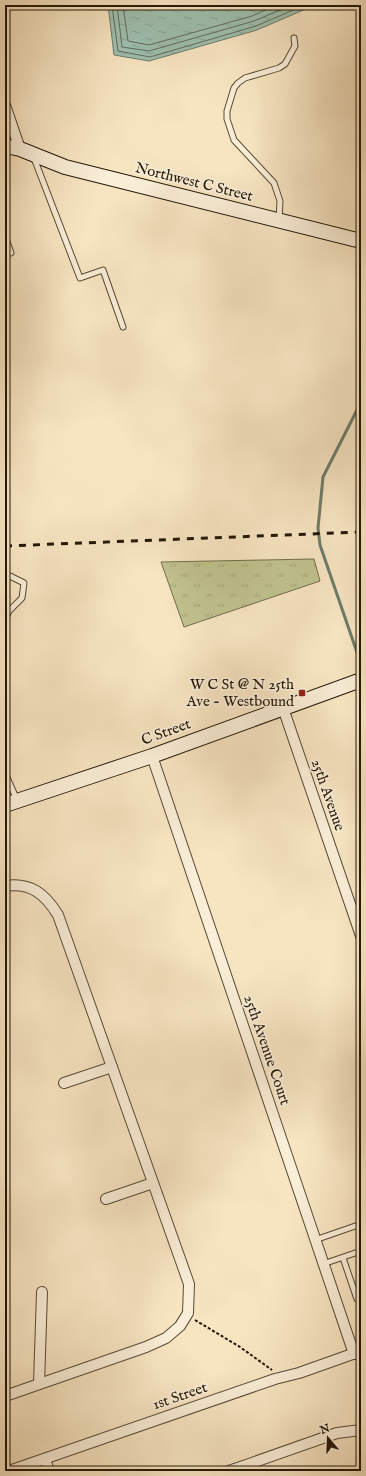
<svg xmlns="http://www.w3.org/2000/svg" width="366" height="1476" font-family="'IM FELL English',serif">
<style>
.grass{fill:url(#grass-tufts);stroke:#726d4c}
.water{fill:url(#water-ripples);stroke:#6d7c6c}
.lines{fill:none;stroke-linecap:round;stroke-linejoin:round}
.shore{stroke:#606b5b;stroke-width:1}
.stream{stroke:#6d7c6c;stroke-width:3}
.lane-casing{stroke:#584a36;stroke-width:7}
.street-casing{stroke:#584a36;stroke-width:12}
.secondary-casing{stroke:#231707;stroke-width:16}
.path{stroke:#231707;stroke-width:2;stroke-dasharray:3 2;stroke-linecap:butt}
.lane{stroke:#faeed7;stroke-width:5}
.street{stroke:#faeed7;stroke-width:10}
.secondary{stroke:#faeed7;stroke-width:14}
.rail{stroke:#231707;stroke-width:3;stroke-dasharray:7 7;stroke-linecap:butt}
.poi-dot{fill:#8f2418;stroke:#faeed7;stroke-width:1.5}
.labels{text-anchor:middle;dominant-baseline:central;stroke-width:3.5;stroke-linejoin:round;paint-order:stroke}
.street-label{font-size:15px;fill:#231707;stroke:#faeed7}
.poi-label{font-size:15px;fill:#231707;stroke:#faeed7;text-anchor:end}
</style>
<defs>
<pattern id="grass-tufts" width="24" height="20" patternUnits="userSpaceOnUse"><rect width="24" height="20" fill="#c1c390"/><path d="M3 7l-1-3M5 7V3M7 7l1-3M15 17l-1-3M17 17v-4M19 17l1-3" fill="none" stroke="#a6a77b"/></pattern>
<pattern id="water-ripples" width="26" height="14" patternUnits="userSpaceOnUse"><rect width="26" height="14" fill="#9ebfaf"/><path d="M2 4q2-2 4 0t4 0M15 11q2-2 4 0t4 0" fill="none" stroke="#88a395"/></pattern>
</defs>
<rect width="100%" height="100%" fill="#f7e5c2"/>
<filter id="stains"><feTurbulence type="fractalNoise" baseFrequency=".005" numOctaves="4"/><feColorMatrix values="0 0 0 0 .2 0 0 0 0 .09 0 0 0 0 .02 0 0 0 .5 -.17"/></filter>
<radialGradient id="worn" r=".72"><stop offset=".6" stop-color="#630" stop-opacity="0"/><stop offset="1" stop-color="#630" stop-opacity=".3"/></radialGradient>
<polygon class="grass" points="314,559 320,581 184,627 161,562"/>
<polygon class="water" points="108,5 315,5 257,30 149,61 114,55"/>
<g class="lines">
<g class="shore">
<polyline points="112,5 118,51 150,57 256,26 305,5"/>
<polyline points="117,5 122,47 149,51 254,21 292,5"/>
<polyline points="123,5 128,41 149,45 252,16 277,5"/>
</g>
<polyline class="stream" points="361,402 323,477 318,528 320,545 361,664"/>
<defs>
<g id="lane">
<polyline points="34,158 80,278 103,270 123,327"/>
<polyline points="279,220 280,201 274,183 234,140 227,119 227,111 234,88 238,83 245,78 279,68 285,64 295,46 294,38"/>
<polyline points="5,236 11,253"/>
<polyline points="5,577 10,576 24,583 22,598 9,611 5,620"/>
<polyline points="5,773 17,800"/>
<polyline points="315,1240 361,1224"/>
<polyline points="343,1258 357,1299"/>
<polyline points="323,1264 361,1251"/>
</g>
<g id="street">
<polyline points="5,105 20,149"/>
<polyline points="283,708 361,936"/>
<polyline points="152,756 354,1354"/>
<path d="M 5,886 C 31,882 45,894 58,915 L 189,1284 L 188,1313 L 180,1326 L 166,1338 L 146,1347 L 5,1396"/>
<polyline points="64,1083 112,1067"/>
<polyline points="106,1199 153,1183"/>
<polyline points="39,1384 42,1292"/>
<polyline points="45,1459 49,1471"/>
<polyline points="9,1471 275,1379 299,1373 361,1351"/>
<polyline points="229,1471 337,1433 361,1430"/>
</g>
<g id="secondary">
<polyline points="5,146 20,149 65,167 361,241"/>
<polyline points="5,805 152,756 361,680"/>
</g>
</defs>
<use href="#lane" class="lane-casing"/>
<use href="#street" class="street-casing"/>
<use href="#secondary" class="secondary-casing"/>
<polyline class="path" points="195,1320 240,1347 272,1370"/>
<use href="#lane" class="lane"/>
<use href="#street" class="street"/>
<use href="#secondary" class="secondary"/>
<polyline class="rail" points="5,546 361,532"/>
</g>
<rect class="poi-dot" x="298" y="689" width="8" height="8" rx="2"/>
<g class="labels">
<g class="street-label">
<text transform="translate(194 182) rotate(14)">Northwest C Street</text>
<text transform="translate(166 732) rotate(-20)">C Street</text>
<text transform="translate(328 795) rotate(71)">25th Avenue</text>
<text transform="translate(267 1050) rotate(71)">25th Avenue Court</text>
<text transform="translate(180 1396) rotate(-19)">1st Street</text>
</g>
<g class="poi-label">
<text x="294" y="684">W C St @ N 25th<tspan x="294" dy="17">Ave - Westbound</tspan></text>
</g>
</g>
<rect width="366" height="1476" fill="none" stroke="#f7e5c2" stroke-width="20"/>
<rect x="6" y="6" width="354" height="1464" fill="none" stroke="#231707" stroke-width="2"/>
<rect x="10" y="10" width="346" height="1456" fill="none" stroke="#231707"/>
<g transform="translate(328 1438) rotate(341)" stroke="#faeed7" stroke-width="3" paint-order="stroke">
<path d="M0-3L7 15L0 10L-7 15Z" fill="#231707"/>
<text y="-6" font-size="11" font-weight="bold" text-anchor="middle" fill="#231707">N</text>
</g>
<rect width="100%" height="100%" filter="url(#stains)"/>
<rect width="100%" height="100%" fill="url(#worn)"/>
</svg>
